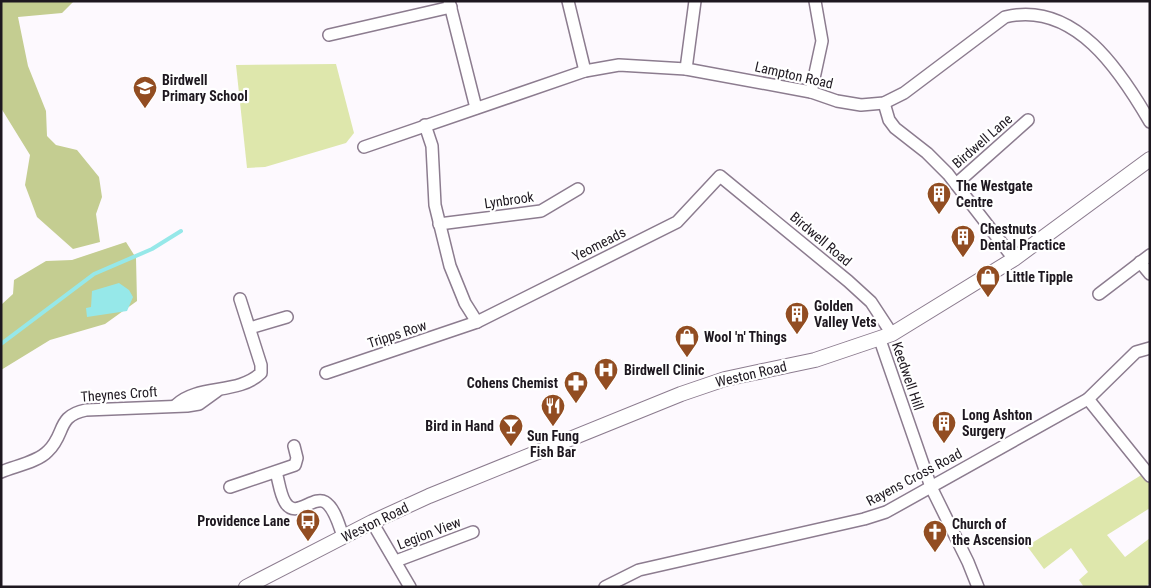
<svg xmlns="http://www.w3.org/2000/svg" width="1151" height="588" font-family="'Roboto Condensed',sans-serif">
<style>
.green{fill:#dee7ac}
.forest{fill:#c4cd91}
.water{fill:#96e8e9}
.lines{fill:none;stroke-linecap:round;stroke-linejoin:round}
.stream{stroke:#96e8e9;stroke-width:4}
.minor-casing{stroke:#8c7c8f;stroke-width:14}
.tertiary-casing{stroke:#8c7c8f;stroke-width:16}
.minor{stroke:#fff;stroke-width:11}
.tertiary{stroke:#fff;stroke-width:14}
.labels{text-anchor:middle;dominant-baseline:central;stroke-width:4.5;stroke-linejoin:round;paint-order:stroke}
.street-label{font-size:14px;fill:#1e1820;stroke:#fff}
.poi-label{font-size:14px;font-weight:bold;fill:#1e1820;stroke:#fff;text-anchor:start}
</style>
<rect width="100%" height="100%" fill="#fdf9fe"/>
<g class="green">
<polygon points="336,64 354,133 346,143 265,167 247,168 236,65"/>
<polygon points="1143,474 1150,482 1150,508 1107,535 1125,557 1150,538 1150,583 1145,587 1084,587 1079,580 1088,572 1071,548 1044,569 1027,546"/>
</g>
<g class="forest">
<polygon points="1,1 74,1 62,13 18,17 28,66 46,111 47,136 56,145 77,150 99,177 102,197 96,214 100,242 73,249 37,217 25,185 30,155 1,108"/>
<polygon points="126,242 136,258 137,301 105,324 50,340 1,370 1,305 13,294 14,280 46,261 72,260"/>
</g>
<polygon class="water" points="119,283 129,290 133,297 127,311 87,317 86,308 91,307 92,291"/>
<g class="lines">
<polyline class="stream" points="1,344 94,274 152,249 181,231"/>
<defs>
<g id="minor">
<polyline points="449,1 476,108"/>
<polyline points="568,1 585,71"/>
<polyline points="329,35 451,7"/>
<polyline points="686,69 695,1"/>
<polyline points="811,92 822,41 815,1"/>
<polyline points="884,103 889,120 895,128 927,153 948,174 1014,259"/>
<polyline points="425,125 432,146 435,205 450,266 465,303 477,322"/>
<path d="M 364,147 L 585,71 L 619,65 L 686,69 L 811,92 L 837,101 L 861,105 L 884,103 L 904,93 L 1005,17 C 1075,0 1121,72 1150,122"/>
<polyline points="956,184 1028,120"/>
<polyline points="439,224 541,211 578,189"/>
<polyline points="1140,262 1150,274"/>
<polyline points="1099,294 1150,255"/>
<polyline points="250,328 287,317"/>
<polyline points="880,340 931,487 968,562 978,587"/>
<polyline points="326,373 477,322 677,222 720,176 848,281 871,302 892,334"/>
<polyline points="1088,399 1150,476"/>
<path d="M 176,405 C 198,384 238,395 261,373 L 261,365 L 240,299"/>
<path d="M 1,472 C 15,466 38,462 48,451 C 66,434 56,416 86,410 L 187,406 L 199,404 L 217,391"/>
<path d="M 276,472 C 279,482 280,494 285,502 C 295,520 313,495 325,502 C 335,508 339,526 343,536"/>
<polyline points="230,487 295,465 297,458 294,446"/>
<polyline points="372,522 410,587"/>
<polyline points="396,561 473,532"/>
<polyline points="605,587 639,570 864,519 886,512 1088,399 1136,352 1150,348"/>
</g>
<polyline id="tertiary" points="246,587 372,522 429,496 681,394 725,379 815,360 892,334 1014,259 1150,159"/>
</defs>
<use href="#minor" class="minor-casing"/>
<use href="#tertiary" class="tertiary-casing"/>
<use href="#minor" class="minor"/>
<use href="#tertiary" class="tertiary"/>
</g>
<defs>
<symbol id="school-pin" viewBox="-11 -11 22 30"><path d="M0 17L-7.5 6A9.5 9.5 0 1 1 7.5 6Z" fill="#924d22" stroke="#fff"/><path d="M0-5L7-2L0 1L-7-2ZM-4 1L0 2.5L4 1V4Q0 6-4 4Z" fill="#fff"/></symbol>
<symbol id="building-pin" viewBox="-11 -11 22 30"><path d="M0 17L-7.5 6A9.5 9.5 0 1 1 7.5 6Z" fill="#924d22" stroke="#fff"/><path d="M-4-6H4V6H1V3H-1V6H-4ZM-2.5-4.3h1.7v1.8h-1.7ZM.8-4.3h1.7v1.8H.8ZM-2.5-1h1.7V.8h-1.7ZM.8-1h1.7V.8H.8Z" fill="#fff"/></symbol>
<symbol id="shop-pin" viewBox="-11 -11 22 30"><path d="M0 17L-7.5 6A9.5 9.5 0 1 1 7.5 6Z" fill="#924d22" stroke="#fff"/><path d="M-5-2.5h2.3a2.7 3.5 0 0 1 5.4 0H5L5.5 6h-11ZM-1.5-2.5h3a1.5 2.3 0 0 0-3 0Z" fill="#fff"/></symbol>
<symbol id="hospital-pin" viewBox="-11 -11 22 30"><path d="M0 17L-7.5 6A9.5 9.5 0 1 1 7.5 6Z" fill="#924d22" stroke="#fff"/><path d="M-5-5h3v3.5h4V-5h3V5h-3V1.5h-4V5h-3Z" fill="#fff"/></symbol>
<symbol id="pharmacy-pin" viewBox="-11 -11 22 30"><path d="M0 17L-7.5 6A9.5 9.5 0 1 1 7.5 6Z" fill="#924d22" stroke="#fff"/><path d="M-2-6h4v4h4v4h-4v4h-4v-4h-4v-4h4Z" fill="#fff"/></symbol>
<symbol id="restaurant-pin" viewBox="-11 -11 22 30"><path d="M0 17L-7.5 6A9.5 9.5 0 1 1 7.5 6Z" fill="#924d22" stroke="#fff"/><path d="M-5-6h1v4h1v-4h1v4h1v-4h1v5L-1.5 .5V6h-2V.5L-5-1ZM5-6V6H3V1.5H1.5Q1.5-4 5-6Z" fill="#fff"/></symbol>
<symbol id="bar-pin" viewBox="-11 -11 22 30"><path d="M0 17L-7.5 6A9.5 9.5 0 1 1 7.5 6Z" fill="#924d22" stroke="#fff"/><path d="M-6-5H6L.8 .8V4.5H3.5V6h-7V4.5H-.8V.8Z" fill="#fff"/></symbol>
<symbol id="bus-pin" viewBox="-11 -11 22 30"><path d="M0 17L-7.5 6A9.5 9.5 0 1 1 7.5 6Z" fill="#924d22" stroke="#fff"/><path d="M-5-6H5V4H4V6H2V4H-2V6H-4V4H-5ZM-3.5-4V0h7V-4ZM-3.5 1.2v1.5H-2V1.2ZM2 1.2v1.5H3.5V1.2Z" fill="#fff"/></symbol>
<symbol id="church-pin" viewBox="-11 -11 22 30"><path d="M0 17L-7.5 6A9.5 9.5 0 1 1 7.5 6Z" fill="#924d22" stroke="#fff"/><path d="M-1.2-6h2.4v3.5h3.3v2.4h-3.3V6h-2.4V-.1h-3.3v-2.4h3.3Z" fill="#fff"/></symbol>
</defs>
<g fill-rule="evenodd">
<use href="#school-pin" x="131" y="74" width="28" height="38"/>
<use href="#building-pin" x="925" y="180" width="28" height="38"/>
<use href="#building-pin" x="949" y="223" width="28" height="38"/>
<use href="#shop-pin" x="974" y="263" width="28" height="38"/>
<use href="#building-pin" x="783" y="300" width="28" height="38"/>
<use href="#shop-pin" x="673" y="323" width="28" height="38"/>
<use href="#hospital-pin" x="592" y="356" width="28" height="38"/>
<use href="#pharmacy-pin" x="562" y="369" width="28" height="38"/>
<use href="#restaurant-pin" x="539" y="392" width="28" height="38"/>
<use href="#building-pin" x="930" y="409" width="28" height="38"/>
<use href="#bar-pin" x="497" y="412" width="28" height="38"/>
<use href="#bus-pin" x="294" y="507" width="28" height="38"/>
<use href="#church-pin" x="921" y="518" width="28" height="38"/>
</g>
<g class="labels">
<g class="street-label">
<text transform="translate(794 75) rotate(13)">Lampton Road</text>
<text transform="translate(982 141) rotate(-41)">Birdwell Lane</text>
<text transform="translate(509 200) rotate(-8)">Lynbrook</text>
<text transform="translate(821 239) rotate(40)">Birdwell Road</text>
<text transform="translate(599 244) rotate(-27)">Yeomeads</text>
<text transform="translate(397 334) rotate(-18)">Tripps Row</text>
<text transform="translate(751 374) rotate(-13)">Weston Road</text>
<text transform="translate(908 376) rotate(71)">Keedwell Hill</text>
<text transform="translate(119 394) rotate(-4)">Theynes Croft</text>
<text transform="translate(914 477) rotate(-28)">Rayens Cross Road</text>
<text transform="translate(375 522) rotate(-26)">Weston Road</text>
<text transform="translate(429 533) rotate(-21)">Legion View</text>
</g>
<g class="poi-label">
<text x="162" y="80">Birdwell<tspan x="162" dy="16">Primary School</tspan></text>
<text x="956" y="186">The Westgate<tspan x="956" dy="16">Centre</tspan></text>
<text x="980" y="229">Chestnuts<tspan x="980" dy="16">Dental Practice</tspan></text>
<text x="1006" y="277">Little Tipple</text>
<text x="814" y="306">Golden<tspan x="814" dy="16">Valley Vets</tspan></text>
<text x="704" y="337">Wool 'n' Things</text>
<text x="624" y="370">Birdwell Clinic</text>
<text x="558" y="383" text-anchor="end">Cohens Chemist</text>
<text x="962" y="415">Long Ashton<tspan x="962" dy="16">Surgery</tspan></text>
<text x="494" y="426" text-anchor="end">Bird in Hand</text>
<text x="553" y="436" text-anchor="middle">Sun Fung<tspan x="553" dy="16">Fish Bar</tspan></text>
<text x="290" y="521" text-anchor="end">Providence Lane</text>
<text x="952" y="524">Church of<tspan x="952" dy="16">the Ascension</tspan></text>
</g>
</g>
<rect width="1151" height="588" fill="none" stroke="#1e1820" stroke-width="5"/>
</svg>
